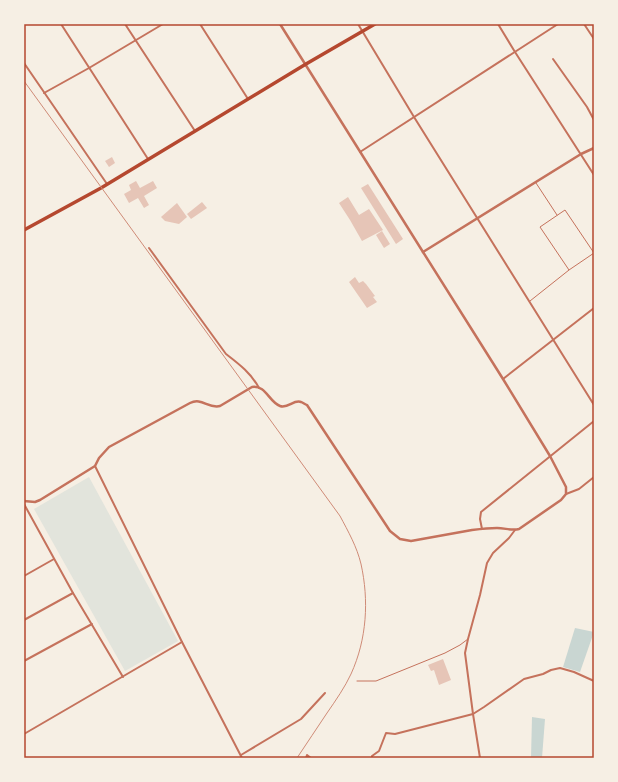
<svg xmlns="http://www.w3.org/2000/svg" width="618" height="782" font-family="'Open Sans',sans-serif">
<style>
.green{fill:#e2e4dc}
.water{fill:#c9d6d2}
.building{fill:#e6c5b7}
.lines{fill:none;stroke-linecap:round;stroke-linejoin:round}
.service{stroke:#c5725c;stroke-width:1}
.minor{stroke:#c5725c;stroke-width:2}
.tertiary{stroke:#c5725c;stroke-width:2.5}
.primary{stroke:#b5482f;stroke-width:3.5}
.rail{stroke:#cf8b77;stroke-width:1}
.neatline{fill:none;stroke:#b5482f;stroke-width:1.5}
</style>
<rect width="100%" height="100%" fill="#f6efe4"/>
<polygon class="green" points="89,477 178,641 125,671 34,509"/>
<g class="water">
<polygon points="575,628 594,632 580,672 563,667"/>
<polygon points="532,717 545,719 542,758 531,758"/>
</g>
<g class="building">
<polygon points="112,157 115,163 109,167 105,161"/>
<polygon points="136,181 140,188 153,181 157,188 144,196 149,205 144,208 138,198 129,203 124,194 131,190 129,185"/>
<polygon points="368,184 403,239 396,244 361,188"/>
<polygon points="348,197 359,215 369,209 383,230 362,241 350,220 339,203"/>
<polygon points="202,202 207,208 191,219 187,214"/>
<polygon points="177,203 187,217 179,224 165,221 161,217"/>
<polygon points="382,231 390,244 384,248 376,235"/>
<polygon points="355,277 359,283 363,281 366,284 375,296 373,297 377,302 367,308 349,282"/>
<polygon points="443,659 451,680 439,685 434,670 431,671 428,665"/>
</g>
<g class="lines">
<g class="service">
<polyline points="536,183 557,215"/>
<polyline points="530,301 569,270 540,227 565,210 594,253 569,270"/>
<polyline points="357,681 376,681 445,653 460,645 468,639"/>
</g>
<g class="minor">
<polyline points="61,24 148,159"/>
<polyline points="125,24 195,131"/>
<polyline points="200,24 248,99"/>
<polyline points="358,24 414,117 594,405"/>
<polyline points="498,24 515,52 594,175"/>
<polyline points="584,24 594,39"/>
<polyline points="553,59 587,107 594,120"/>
<polyline points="24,63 107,184"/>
<polyline points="44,93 89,68 163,24"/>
<polyline points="360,152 558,24"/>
<path d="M 149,248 L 226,354 C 239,364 251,373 259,388"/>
<polyline points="503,379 594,308"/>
<polyline points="95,466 182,642 242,758"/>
<polyline points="566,494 579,489 594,477"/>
<polyline points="24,504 73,593 123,677"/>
<polyline points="482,529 480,519 481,512 594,421"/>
<polyline points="24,576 54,559"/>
<polyline points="24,620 73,593"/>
<polyline points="24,661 92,624"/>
<polyline points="24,734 182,642"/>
<polyline points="241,755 301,719 325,693"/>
<polyline points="306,758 307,755 311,758"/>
<polyline points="372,758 372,756 379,751 386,733 395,734 473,714 484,707 524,679 543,674 551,670 560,668 574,672 594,681"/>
<polyline points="480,758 473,714 465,653 468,639 480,595 487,563 493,553 509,538 515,530"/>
</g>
<g class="tertiary">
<polyline points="423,252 581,154 594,148"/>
<path d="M 24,501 L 35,502 L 40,500 L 95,466 L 99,458 L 109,447 L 190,403 C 202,397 208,409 220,406 L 252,387 C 266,385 269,402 280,406 C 288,409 294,399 301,402 C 302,402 306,405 307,405 L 390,531 L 400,539 L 411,541 L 472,530 C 480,529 489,528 497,528 C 505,528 512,531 519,529 L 561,500 L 566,494 L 566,487 L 550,456 L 503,379 L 423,252 L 280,24"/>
</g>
<polyline class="primary" points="24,230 101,188 306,64 375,24"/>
<path class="rail" d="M 24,81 L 340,516 C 348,531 357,547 361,564 C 369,600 367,639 351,674 C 345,687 336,700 327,713 C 317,728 307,743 297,758"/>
</g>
<rect width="618" height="782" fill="none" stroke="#f6efe4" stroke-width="50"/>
<rect x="25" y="25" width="568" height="732" class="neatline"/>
</svg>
